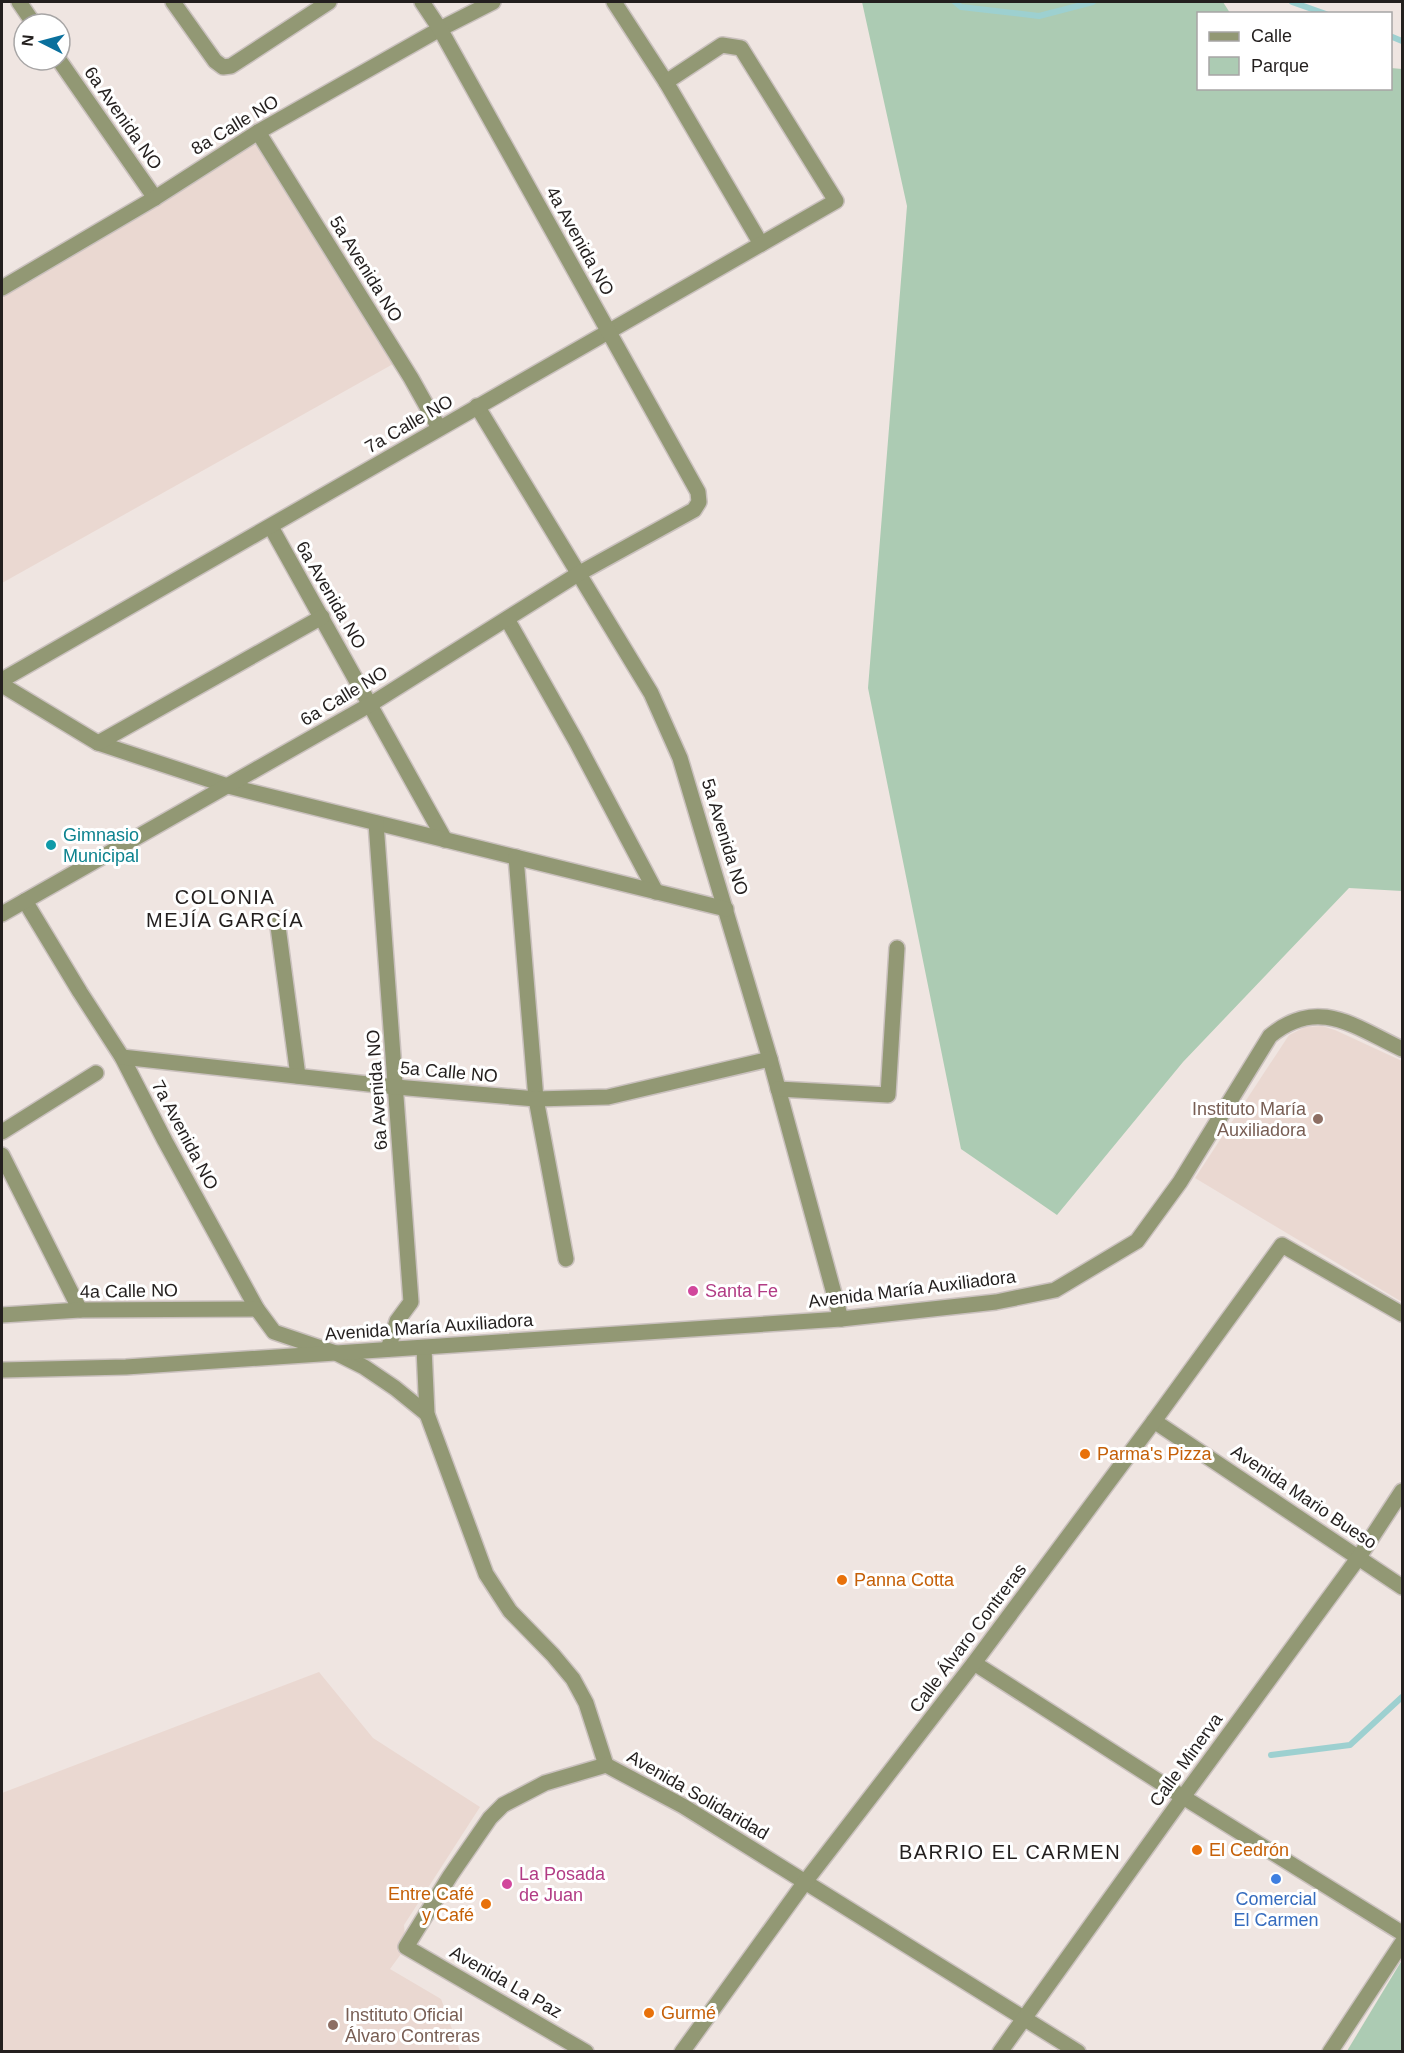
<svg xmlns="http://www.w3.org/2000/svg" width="1404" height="2053" font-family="Arial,sans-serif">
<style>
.built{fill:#ead8d1}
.green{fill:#accbb3}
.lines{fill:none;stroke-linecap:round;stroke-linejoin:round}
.stream{stroke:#9dd0d0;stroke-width:6}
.minor-casing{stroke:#cac1be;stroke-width:18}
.minor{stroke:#929874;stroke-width:15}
.culture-dot{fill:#0f9aa8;stroke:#fff;stroke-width:2}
.education-dot{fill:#8d6e63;stroke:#fff;stroke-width:2}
.hotel-dot{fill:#d1479c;stroke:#fff;stroke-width:2}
.food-dot{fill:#e8710a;stroke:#fff;stroke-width:2}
.shop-dot{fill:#3f7fe0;stroke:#fff;stroke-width:2}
.labels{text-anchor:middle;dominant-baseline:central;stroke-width:6;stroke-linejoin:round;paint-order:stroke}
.street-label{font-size:18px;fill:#231f1e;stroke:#fff}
.culture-label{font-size:18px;fill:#0d838f;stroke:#fff;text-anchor:start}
.education-label{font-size:18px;fill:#785e54;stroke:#fff;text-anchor:end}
.hotel-label{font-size:18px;fill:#b23c85;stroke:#fff;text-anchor:start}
.food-label{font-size:18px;fill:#c56008;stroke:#fff;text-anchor:start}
.shop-label{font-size:18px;fill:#366cbe;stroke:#fff}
.neighbourhood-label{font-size:20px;letter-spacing:1.5px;fill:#231f1e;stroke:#fff}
</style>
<rect width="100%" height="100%" fill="#efe5e1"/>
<g class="built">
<polygon points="262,133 402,359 2,583 2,294"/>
<polygon points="1322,1026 1335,1030 1402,1061 1402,1302 1195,1178 1289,1035 1305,1027"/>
<polygon points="319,1672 373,1738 480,1807 404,1925 406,1947 390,1969 441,1999 460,2051 2,2052 2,1793"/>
</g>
<g class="green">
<polygon points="862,2 1223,2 1230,13 1198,14 1198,88 1390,88 1391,68 1402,69 1402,891 1349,888 1183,1062 1057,1215 961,1149 868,688 907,206"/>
<polygon points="1402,1960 1402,2051 1347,2051"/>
</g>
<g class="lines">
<g class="stream">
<polyline points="955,2 961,7 1039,16 1093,2"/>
<polyline points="1292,2 1326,14"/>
<polyline points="1390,36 1402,41"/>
<polyline points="1271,1755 1350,1745 1402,1697"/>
</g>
<defs>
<g id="minor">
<polyline points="19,2 34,24"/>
<polyline points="173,2 215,61 223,67 231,66 329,2"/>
<polyline points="614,2 666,82 761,244"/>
<polyline points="59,60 155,198"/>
<polyline points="258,132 411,378 439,428"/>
<polyline points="2,288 155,198 258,132 440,29 493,2"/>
<polyline points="477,406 651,693 680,758 770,1059 841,1319"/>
<polyline points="271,527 445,840"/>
<polyline points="507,619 576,741 656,892"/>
<path d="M 2,680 C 281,522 557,359 836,201 L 741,48 L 722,45 L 666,82"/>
<polyline points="2,685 98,743 228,786 726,909"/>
<polyline points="98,743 322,617"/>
<polyline points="376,823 411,1302 397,1321 388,1349"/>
<polyline points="516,857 536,1099 566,1259"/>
<polyline points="25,901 80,992 122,1057 165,1141 257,1309 274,1332 336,1353 364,1367 395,1388 427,1414"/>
<polyline points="2,914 371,704 578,574 694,510 699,502 698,492 440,29 422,2"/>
<polyline points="277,919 298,1076"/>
<polyline points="122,1057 396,1087 536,1099 608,1097 770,1059"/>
<polyline points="778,1089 888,1095 897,948"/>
<polyline points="2,1132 96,1073"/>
<polyline points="2,1155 80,1310"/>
<polyline points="2,1315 80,1310 257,1309"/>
<polyline points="424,1348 427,1414 486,1574 510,1611 553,1655 573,1679 586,1703 606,1765 683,1806 1078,2052"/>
<path d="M 2,1370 L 126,1367 L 841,1319 L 996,1302 L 1055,1290 L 1137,1241 L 1180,1182 L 1270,1036 C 1318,996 1355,1027 1402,1049"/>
<polyline points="1154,1421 1402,1587"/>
<polyline points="974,1663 1183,1797 1402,1933"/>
<polyline points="586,2052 406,1947 450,1876 490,1818 503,1805 545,1783 606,1765"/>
<polyline points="682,2052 805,1882 974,1663 1154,1421 1282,1245 1402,1314"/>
<polyline points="1000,2052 1183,1797 1359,1557 1402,1491"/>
<polyline points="1330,2052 1402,1943"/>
</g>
</defs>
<use href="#minor" class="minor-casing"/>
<use href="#minor" class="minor"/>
</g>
<circle class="culture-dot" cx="51" cy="845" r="6"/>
<g class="education-dot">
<circle cx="1318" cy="1119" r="6"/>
<circle cx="333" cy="2025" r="6"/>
</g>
<g class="hotel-dot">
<circle cx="693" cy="1291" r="6"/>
<circle cx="507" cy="1884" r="6"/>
</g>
<g class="food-dot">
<circle cx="1085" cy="1454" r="6"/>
<circle cx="842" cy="1580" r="6"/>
<circle cx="1197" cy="1850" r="6"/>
<circle cx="486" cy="1904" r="6"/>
<circle cx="649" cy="2013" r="6"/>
</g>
<circle class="shop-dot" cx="1276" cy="1879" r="6"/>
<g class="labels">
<g class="street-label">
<text transform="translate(123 118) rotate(55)">6a Avenida NO</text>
<text transform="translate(235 125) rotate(-31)">8a Calle NO</text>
<text transform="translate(580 241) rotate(61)">4a Avenida NO</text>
<text transform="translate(366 269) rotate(58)">5a Avenida NO</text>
<text transform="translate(409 424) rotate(-30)">7a Calle NO</text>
<text transform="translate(331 595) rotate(60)">6a Avenida NO</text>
<text transform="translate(344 696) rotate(-31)">6a Calle NO</text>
<text transform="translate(725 837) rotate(73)">5a Avenida NO</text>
<text transform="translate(449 1072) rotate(5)">5a Calle NO</text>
<text transform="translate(377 1090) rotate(-94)">6a Avenida NO</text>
<text transform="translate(185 1135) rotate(62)">7a Avenida NO</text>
<text transform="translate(912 1289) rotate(-7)">Avenida María Auxiliadora</text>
<text transform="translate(129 1291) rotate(-1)">4a Calle NO</text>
<text transform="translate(429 1327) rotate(-4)">Avenida María Auxiliadora</text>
<text transform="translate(1304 1497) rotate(34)">Avenida Mario Bueso</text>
<text transform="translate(968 1638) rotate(-53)">Calle Álvaro Contreras</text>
<text transform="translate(1186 1760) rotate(-54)">Calle Minerva</text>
<text transform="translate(698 1795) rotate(30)">Avenida Solidaridad</text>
<text transform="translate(506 1982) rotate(30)">Avenida La Paz</text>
</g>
<g class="culture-label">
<text x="63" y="835">Gimnasio<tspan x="63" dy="21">Municipal</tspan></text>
</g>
<g class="education-label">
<text x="1306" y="1109">Instituto María<tspan x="1306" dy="21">Auxiliadora</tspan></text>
<text x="345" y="2015" text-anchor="start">Instituto Oficial<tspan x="345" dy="21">Álvaro Contreras</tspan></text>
</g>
<g class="hotel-label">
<text x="705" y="1291">Santa Fe</text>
<text x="519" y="1874">La Posada<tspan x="519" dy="21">de Juan</tspan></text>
</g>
<g class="food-label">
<text x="1097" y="1454">Parma's Pizza</text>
<text x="854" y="1580">Panna Cotta</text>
<text x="1209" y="1850">El Cedrón</text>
<text x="474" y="1894" text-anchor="end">Entre Café<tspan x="474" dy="21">y Café</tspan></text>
<text x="661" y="2013">Gurmé</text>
</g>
<g class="shop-label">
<text x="1276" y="1899">Comercial<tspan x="1276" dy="21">El Carmen</tspan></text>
</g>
<g class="neighbourhood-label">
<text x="225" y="897">COLONIA<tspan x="225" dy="23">MEJÍA GARCÍA</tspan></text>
<text x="1010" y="1852">BARRIO EL CARMEN</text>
</g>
</g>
<rect width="1404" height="2053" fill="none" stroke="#231f1e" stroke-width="6"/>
<rect x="1197" y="12" width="195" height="78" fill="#ffffff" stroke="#a7a5a5" stroke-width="1.5"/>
<rect x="1209" y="32" width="30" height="9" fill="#929874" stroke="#a7a5a5" stroke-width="1.5"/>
<text x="1251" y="42" font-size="18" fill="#231f1e">Calle</text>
<rect x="1209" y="57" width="30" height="18" fill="#accbb3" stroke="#a7a5a5" stroke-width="1.5"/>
<text x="1251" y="72" font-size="18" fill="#231f1e">Parque</text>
<g transform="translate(42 42) rotate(276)"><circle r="28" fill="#ffffff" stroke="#a7a5a5" stroke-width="1.5"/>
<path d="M0-4.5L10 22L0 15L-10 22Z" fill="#0a709d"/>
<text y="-9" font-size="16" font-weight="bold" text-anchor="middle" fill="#231f1e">N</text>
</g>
</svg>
